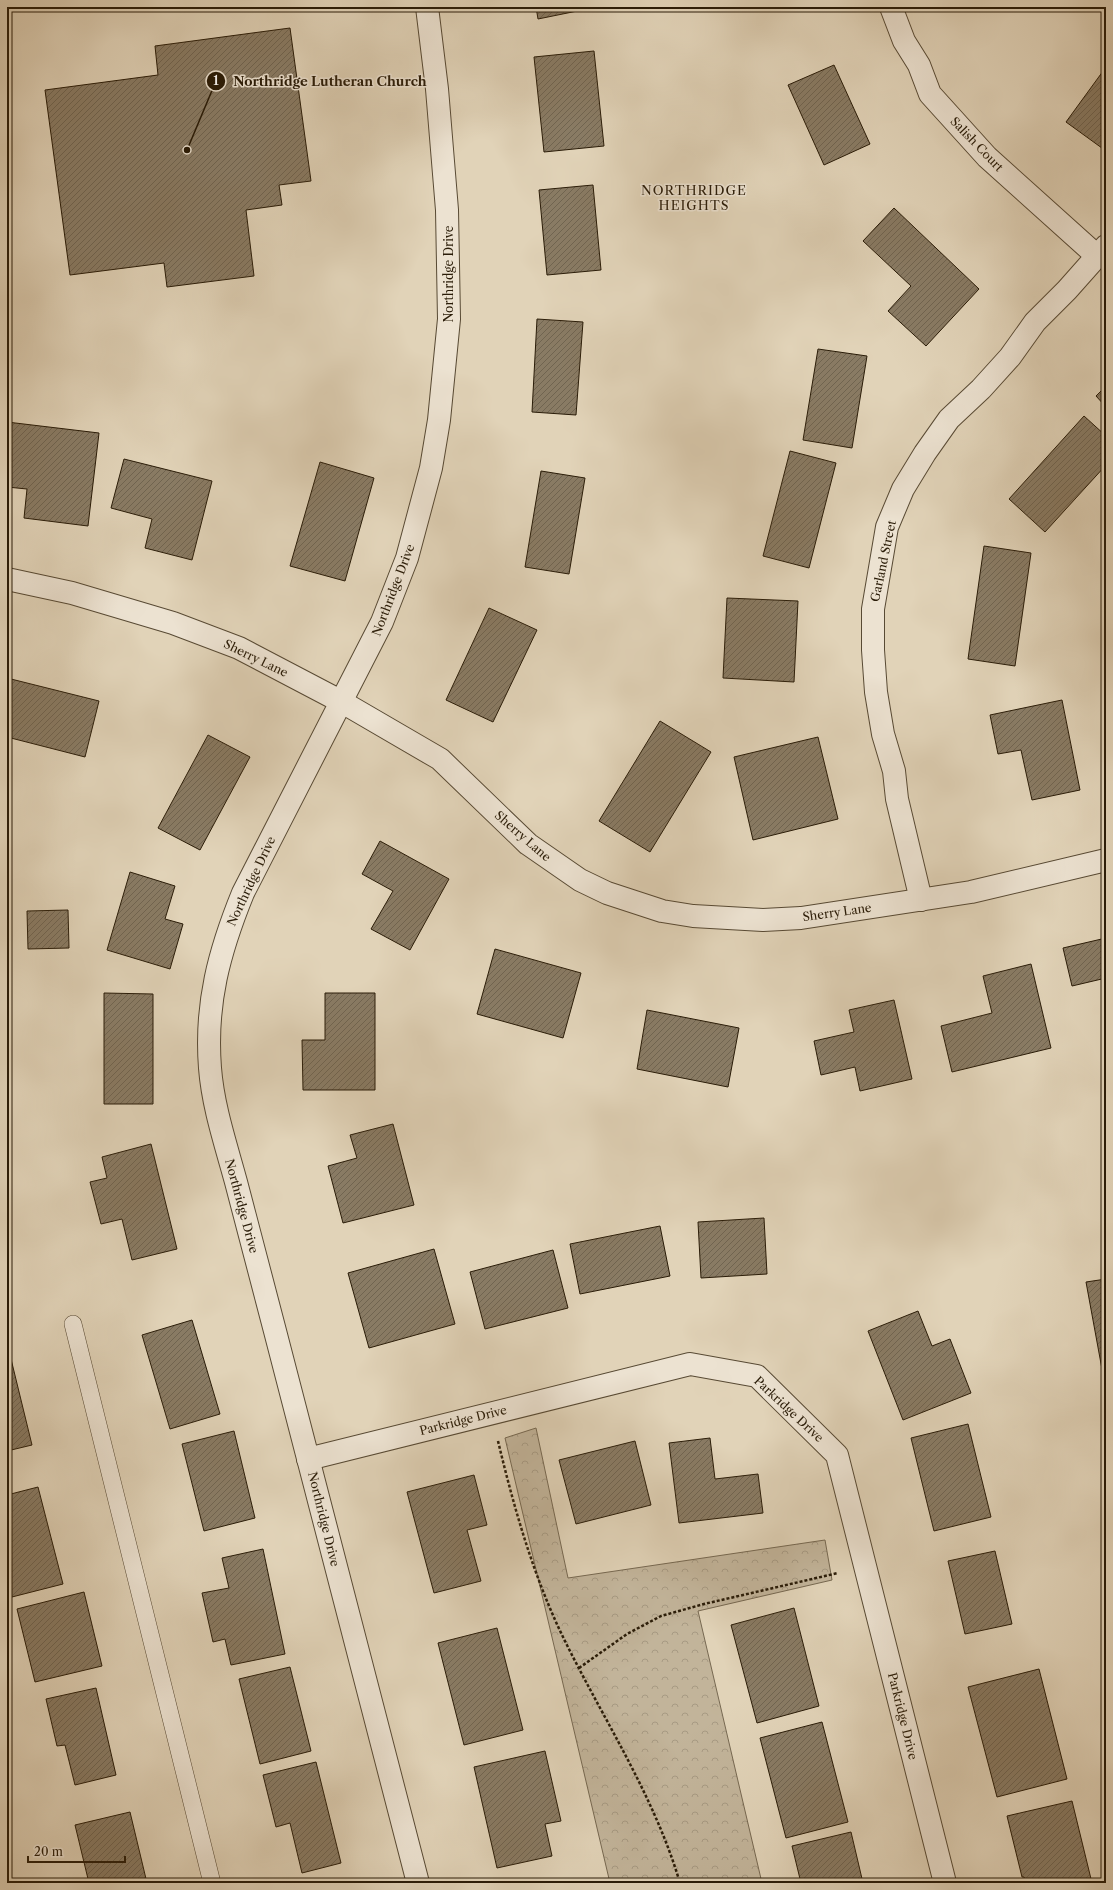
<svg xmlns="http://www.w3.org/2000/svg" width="1113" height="1890" font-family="'Libre Caslon Text',serif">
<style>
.park{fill:url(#park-crowns);stroke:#766851}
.building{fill:url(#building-hatch);stroke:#2a1c08}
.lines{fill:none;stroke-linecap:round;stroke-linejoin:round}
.lane-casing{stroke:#584a34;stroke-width:18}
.street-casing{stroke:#584a34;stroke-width:24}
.path{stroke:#2a1c08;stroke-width:2.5;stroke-dasharray:3 2;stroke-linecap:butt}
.lane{stroke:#ece2d1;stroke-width:17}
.street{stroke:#ece2d1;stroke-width:22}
.labels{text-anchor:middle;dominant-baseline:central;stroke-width:3;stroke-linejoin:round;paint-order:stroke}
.street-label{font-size:12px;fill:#2a1c08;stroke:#ece2d1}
.neighbourhood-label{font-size:13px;letter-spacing:1px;fill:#2a1c08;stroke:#ece2d1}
.leader{fill:none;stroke:#2a1c08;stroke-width:1.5}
.callout-dot{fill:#2a1c08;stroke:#ece2d1;stroke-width:1.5}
.mark-label{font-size:12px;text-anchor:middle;font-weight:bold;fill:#fff}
.callout-label{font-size:13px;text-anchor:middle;font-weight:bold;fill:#2a1c08;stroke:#ece2d1;stroke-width:3;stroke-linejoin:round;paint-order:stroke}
</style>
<defs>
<pattern id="park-crowns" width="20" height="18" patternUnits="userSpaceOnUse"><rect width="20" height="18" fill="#c2b49a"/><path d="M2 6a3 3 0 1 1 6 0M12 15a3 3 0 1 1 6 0" fill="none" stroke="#a79a83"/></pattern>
<pattern id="building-hatch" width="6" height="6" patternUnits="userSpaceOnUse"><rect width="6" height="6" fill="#897b64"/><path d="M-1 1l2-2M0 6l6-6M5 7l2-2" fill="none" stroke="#706450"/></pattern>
</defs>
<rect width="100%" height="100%" fill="#e1d3b8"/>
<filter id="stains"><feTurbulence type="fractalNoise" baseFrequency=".005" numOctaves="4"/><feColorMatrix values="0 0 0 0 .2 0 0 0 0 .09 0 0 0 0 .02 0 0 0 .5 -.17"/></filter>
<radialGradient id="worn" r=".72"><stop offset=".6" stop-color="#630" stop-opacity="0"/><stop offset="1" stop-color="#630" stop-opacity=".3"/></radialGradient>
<polygon class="park" points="536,1428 568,1578 825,1540 832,1580 698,1611 762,1883 610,1883 505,1438"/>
<g class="building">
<polygon points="536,7 597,7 538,19"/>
<polygon points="290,28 311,181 279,185 282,205 246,210 254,276 167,287 164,263 70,275 45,90 158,75 155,46"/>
<polygon points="594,51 604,146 544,152 534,57"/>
<polygon points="834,65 870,144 824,165 788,85"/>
<polygon points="1106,67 1106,151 1066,122"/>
<polygon points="593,185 601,270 547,275 539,190"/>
<polygon points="894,208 979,289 926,346 888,311 911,286 863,241"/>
<polygon points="537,319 583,322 576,415 532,412"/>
<polygon points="818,349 867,356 852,448 803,440"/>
<polygon points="1106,386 1106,407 1096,396"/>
<polygon points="1084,416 1106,436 1106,465 1045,532 1009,499"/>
<polygon points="7,422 99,433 88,526 24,518 27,489 7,487"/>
<polygon points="790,451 836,463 809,568 763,556"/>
<polygon points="124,459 212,481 192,560 145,548 152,519 111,508"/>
<polygon points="320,462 374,478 345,581 290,566"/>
<polygon points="541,471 585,478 569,574 525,567"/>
<polygon points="984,546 1031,553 1015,666 968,659"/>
<polygon points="727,598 798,601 794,682 723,678"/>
<polygon points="489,608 537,630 493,722 446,700"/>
<polygon points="7,678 99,701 85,757 7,737"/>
<polygon points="1062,700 1080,790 1032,800 1021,750 998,754 990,715"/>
<polygon points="660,721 711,752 650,852 599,821"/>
<polygon points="208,735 250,757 200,850 158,828"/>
<polygon points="818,737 838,819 753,840 734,757"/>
<polygon points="380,841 449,879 410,950 371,929 393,891 362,874"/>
<polygon points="130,872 175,886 165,919 183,924 170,969 107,950"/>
<polygon points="68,910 69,948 28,949 27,911"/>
<polygon points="1106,938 1106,978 1072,986 1063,948"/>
<polygon points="495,949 581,973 563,1038 477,1014"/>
<polygon points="1031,964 1051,1048 952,1072 941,1026 992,1013 983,976"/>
<polygon points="104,993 153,994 153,1104 104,1104"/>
<polygon points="325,993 375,993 375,1090 303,1090 302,1040 325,1040"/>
<polygon points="894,1000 912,1079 860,1091 855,1067 821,1075 814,1041 854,1032 849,1010"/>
<polygon points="647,1010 739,1028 728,1087 637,1069"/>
<polygon points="393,1124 414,1205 343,1223 328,1166 357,1158 350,1135"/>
<polygon points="151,1144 177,1249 132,1260 122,1219 101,1224 90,1182 107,1178 102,1157"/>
<polygon points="764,1218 767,1274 701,1278 698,1222"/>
<polygon points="660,1226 670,1276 580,1294 570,1244"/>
<polygon points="434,1249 455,1324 369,1348 348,1273"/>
<polygon points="553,1250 568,1308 485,1329 470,1272"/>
<polygon points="1106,1279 1106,1391 1086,1282"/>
<polygon points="918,1311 932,1346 950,1339 971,1393 903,1420 868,1331"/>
<polygon points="192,1320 220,1414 170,1429 142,1335"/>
<polygon points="11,1359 32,1445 7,1451 7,1360"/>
<polygon points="968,1424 991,1517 934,1531 911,1438"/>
<polygon points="234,1431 255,1518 204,1531 182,1444"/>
<polygon points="710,1438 715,1479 758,1474 763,1513 679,1523 669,1443"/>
<polygon points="635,1441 651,1505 576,1524 559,1460"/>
<polygon points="474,1475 487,1525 467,1530 481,1581 434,1593 407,1492"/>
<polygon points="38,1487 63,1584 8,1598 7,1495"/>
<polygon points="263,1549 285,1654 231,1665 225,1639 213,1642 202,1593 229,1588 222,1558"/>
<polygon points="995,1551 1012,1624 965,1634 948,1561"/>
<polygon points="84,1592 102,1666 35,1682 17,1609"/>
<polygon points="794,1608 819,1706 757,1723 731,1625"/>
<polygon points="497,1628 523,1730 464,1745 438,1643"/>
<polygon points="1106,1657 1106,1678 1102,1658"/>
<polygon points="290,1667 311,1751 260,1764 239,1679"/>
<polygon points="1039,1669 1067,1779 997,1797 968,1687"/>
<polygon points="96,1688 116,1775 75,1785 65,1745 57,1746 46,1699"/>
<polygon points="822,1722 848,1822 786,1838 760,1738"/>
<polygon points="545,1751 561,1821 545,1824 552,1856 497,1868 474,1767"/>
<polygon points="316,1762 341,1863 302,1873 290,1823 276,1827 263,1775"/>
<polygon points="1072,1801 1092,1883 1026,1883 1024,1877 1022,1877 1007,1816"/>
<polygon points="130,1812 147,1883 89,1883 75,1825"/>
<polygon points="851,1832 863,1883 801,1883 792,1846"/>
</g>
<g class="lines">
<defs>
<polyline id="lane" points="73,1324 212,1883"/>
<g id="street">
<polyline points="891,7 904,41 919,65 930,94 987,157 1097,256"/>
<polyline points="7,579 72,593 173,623 239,648 342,702 440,759 528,844 580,880 607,893 662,911 693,916 763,920 801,918 971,892 1106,860"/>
<polyline points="921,900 897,799 894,771 883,734 876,692 873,650 873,609 887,527 903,489 925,453 949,419 981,389 1010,357 1035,322 1067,290 1106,246"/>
<polyline points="308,1459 690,1364 757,1376 837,1455 945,1883"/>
<path d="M 418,1883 C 370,1699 323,1515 275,1331 C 262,1282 249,1232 236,1182 C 226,1145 213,1107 210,1068 C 205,1004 219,952 243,893 L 382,622 L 407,558 L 431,468 L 439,420 L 449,319 L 447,210 L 437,89 L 427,7"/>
</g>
</defs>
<use href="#lane" class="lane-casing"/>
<use href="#street" class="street-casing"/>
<g class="path">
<path d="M 498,1441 C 514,1508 533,1575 563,1637 C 603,1719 654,1795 680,1883"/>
<polyline points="579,1668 627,1634 661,1616 704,1604 838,1573"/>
</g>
<use href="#lane" class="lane"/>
<use href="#street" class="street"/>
</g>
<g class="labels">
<g class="street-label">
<text transform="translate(977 144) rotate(46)">Salish Court</text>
<text transform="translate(448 274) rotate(-90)">Northridge Drive</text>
<text transform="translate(883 561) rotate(-78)">Garland Street</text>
<text transform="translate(393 590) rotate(-69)">Northridge Drive</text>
<text transform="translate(256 658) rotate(26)">Sherry Lane</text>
<text transform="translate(523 836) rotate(41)">Sherry Lane</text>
<text transform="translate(251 881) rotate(-65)">Northridge Drive</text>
<text transform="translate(837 912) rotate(-8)">Sherry Lane</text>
<text transform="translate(242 1206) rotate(75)">Northridge Drive</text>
<text transform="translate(789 1409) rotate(43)">Parkridge Drive</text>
<text transform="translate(463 1420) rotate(-14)">Parkridge Drive</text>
<text transform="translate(324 1519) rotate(76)">Northridge Drive</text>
<text transform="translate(903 1716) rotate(76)">Parkridge Drive</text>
</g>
<g class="neighbourhood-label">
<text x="694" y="190">NORTHRIDGE<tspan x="694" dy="15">HEIGHTS</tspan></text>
</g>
</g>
<path class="leader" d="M187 150L216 81"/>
<g class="callout-dot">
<circle cx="187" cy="150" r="4"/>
<circle cx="216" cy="81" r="10"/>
</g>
<g class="mark-label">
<text x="216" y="85">1</text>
</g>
<g class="callout-label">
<text x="330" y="86">Northridge Lutheran Church</text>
</g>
<rect width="1113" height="1890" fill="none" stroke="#e1d3b8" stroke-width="24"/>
<rect x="8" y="8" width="1097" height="1874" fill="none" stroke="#2a1c08" stroke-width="2"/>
<rect x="12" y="12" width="1089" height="1866" fill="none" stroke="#2a1c08"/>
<path d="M28 1856v6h97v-6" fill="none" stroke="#2a1c08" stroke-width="2"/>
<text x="34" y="1856" font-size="12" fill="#2a1c08" stroke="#ece2d1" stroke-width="3" paint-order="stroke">20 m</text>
<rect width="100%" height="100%" filter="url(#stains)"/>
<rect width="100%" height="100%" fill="url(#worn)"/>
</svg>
